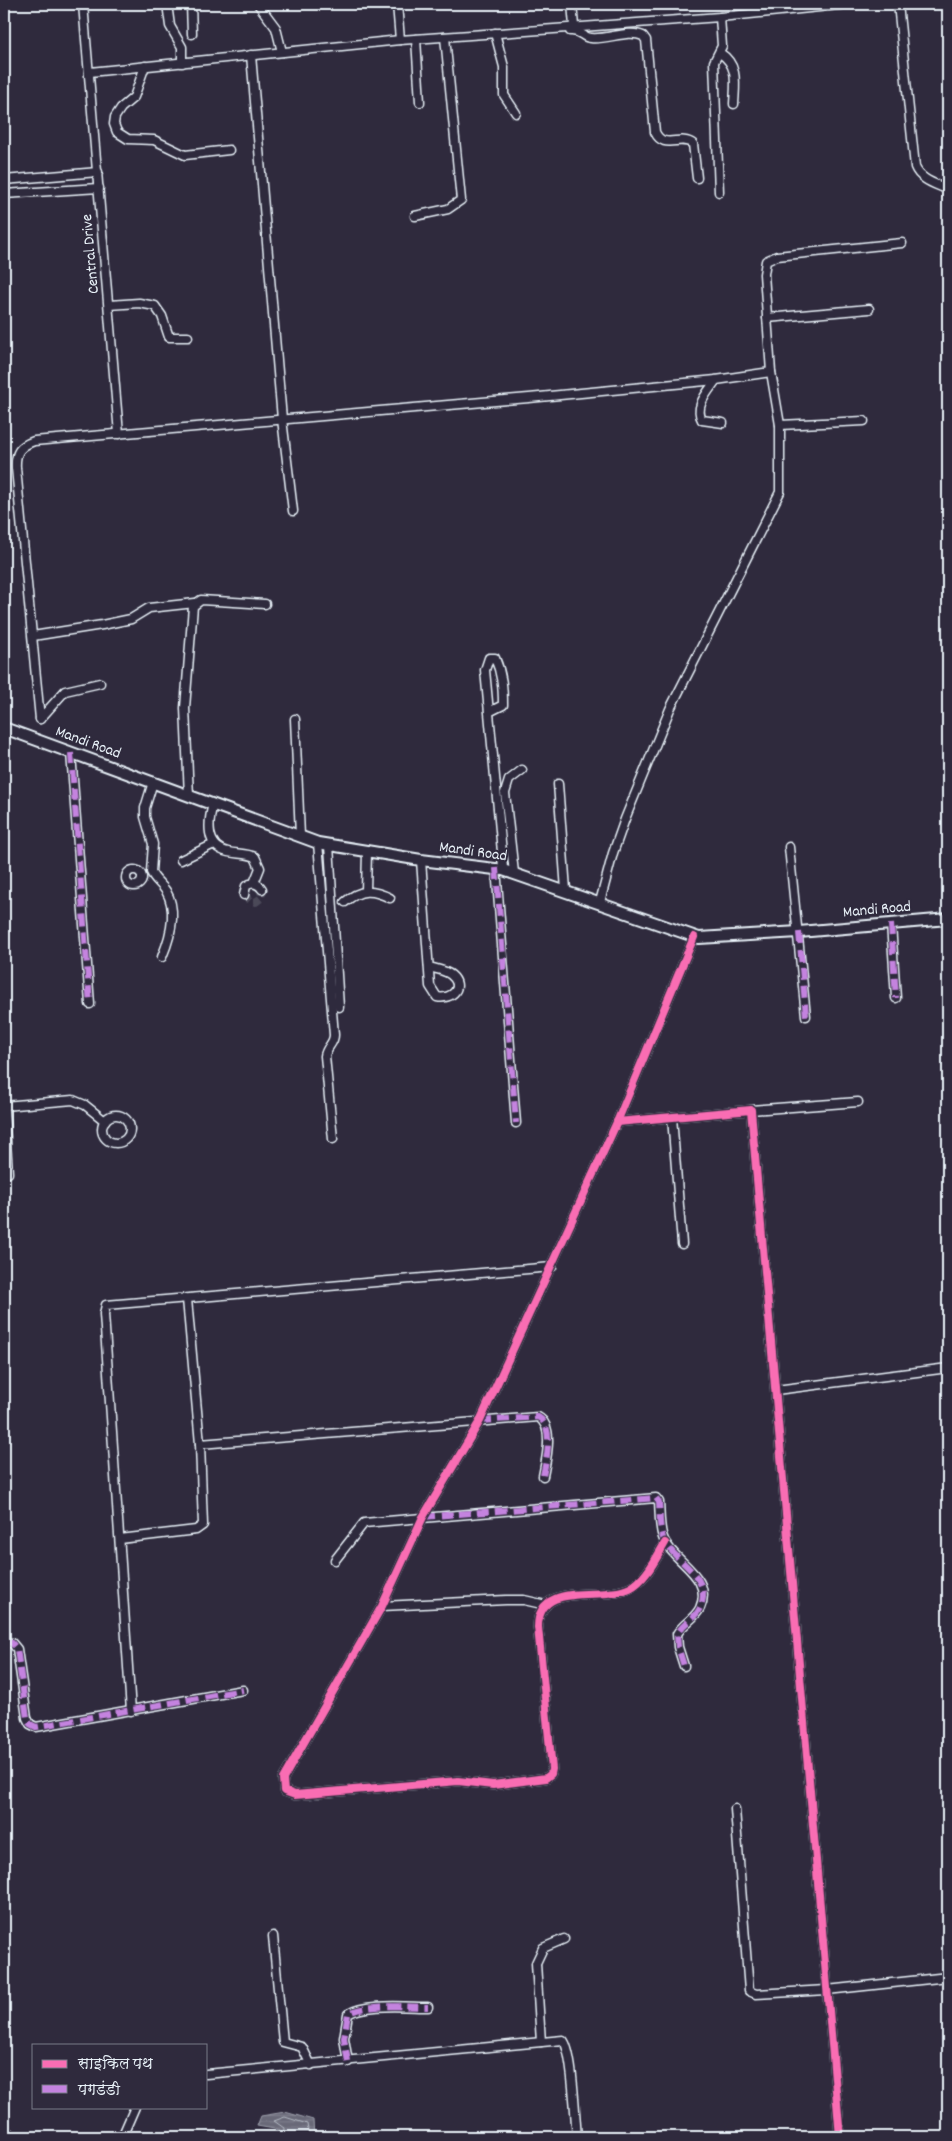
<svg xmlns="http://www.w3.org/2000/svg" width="952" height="2141" font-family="Dekko,'Playpen Sans Deva',sans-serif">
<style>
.water{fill:url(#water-rules);stroke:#9c9fab}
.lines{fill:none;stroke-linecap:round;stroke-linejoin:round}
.shore{stroke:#b5bbc5;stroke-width:1}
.minor-tunnel{stroke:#4b4859;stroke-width:8;stroke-dasharray:8 4;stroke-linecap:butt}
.minor-casing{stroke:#e8f1f8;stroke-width:11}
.tertiary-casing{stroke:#e8f1f8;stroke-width:14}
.minor{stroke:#2f2a3d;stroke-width:8}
.tertiary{stroke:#2f2a3d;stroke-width:10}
.quiet{stroke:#c483df;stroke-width:6;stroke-dasharray:12 6;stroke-linecap:butt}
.cycleway-casing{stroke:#2f2a3d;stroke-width:11}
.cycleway{stroke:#f96db3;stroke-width:8}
.labels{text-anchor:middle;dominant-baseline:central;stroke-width:4;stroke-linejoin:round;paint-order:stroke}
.street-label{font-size:16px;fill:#e8f1f8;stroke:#2f2a3d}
</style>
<defs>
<pattern id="water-rules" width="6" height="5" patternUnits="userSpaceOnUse" patternTransform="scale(1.25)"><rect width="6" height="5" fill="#696978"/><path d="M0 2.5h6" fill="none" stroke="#7e7f8c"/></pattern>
</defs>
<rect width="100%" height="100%" fill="#2f2a3d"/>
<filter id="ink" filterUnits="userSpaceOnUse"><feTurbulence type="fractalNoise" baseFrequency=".02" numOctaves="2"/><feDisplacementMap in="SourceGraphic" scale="10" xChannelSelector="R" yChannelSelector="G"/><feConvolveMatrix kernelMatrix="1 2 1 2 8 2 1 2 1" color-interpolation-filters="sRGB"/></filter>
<g filter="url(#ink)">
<polygon class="water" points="285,2112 313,2120 314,2137 279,2137 277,2135 280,2130 257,2126 261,2116"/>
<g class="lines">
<polyline class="shore" points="283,2137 284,2128 274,2121 285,2117 307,2124 309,2137"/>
<polyline class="minor-tunnel" points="244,895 250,901 256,902 261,898 262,889"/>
<defs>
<g id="minor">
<polyline points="83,4 119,434"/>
<polyline points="167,4 170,26 182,47 182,63"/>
<polyline points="191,4 192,34"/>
<polyline points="258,4 276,28 282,52"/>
<polyline points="397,4 400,40"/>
<polyline points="572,4 574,26"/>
<path d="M 898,4 L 915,167 C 920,180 936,184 948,190"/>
<path d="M 570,31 C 582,30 582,38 591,38 C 607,40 629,29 643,36 L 646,40 L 655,132 C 664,151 680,134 693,144 L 697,178"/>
<polyline points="495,33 504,67 504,95 516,113"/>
<polyline points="416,39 420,102"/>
<path d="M 720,53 C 739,65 735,84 734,104"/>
<polyline points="251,55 282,419 293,511"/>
<polyline points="145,66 134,97 121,108 115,117 114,124 117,132 128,139 154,140 185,155 229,150"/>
<polyline points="90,72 400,40 720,17 849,4"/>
<polyline points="4,180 98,172"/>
<polyline points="719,192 714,62 722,46 720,17"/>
<polyline points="4,194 99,188"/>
<polyline points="415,216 448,209 461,200 445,37"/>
<polyline points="109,305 139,303 155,306 162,316 169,337 188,337"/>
<polyline points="767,318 869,309"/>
<path d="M 716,380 C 708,392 694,406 702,420 L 723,423"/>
<polyline points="780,425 864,421"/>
<polyline points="33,636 102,625 131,619 149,608 195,603"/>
<path d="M 489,712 L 503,705 C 503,688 502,674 495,658 L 489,658 L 485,670 L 502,852 L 503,870"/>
<path d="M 40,719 L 16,468 C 15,452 20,446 34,441 L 529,398 L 716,380 L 771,372"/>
<polyline points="40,719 65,691 100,683"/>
<polyline points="295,719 300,836"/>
<polyline points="71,753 90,1004"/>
<path d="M 153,782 L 145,808 L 145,817 L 153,844 L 151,872 C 154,879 161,884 166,891 C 178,911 170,938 162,957"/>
<polyline points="558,784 566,890"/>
<polyline points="189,796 185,708 193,606 201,600 265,604"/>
<path d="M 213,804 C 208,822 205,847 228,852 C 237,854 247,853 255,857 L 260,868 L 254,883"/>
<path d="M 318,843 L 334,1035 C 334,1044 326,1047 325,1056 L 333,1139"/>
<polyline points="329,845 339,1007"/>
<polyline points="789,847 806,1016"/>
<polyline points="181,860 214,844"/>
<path d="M 421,860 L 430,986 L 437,997 C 452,1000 465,987 451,975 C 445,970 436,969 429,967"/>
<polyline points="496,868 516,1123"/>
<circle cx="134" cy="878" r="8"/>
<polyline points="514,873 505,793 509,780 522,770"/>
<polyline points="366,891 367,852"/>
<path d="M 244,895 L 246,886 C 252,882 258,883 262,889"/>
<path d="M 345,902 C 360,889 372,889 390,898"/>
<polyline points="600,902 613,853 625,819 670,709 780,492 780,425 771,372 764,274 766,261 777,256 902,243"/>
<polyline points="891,924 896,998"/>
<polyline points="4,1106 73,1100 85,1105 105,1121"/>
<polyline points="4,1109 8,1173"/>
<polyline points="751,1110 858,1102"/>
<circle cx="116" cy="1129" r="14"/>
<polyline points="672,1117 682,1244"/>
<polyline points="617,1122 751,1110 840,2137"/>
<polyline points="776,1390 948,1368"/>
<path d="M 200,1444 L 538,1417 C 555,1426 546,1460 543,1476"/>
<polyline points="120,1539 196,1530 203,1525 200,1444 187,1299"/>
<path d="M 665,1543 C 656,1558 646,1580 630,1588 C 602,1602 538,1579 538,1627 L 552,1769 L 551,1774 L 546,1778 L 493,1785 L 458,1781 L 295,1795 L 284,1791 L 283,1779 L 382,1606 L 423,1517 L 480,1421 L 617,1122 L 694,937"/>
<path d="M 335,1560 L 364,1523 L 656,1498 L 659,1502 C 660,1513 659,1530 664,1540 C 675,1563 714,1577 700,1608 C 695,1619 683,1623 677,1634 L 678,1647 L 684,1666"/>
<polyline points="382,1606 506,1600 524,1600 546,1605"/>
<polyline points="4,1642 12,1643 17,1649 27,1718 30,1724 36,1727 243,1690"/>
<polyline points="131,1711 104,1314 106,1305 552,1267"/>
<polyline points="735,1809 749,1991 756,1994 827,1990 948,1977"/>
<polyline points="273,1936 283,2042 302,2047 311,2065"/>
<polyline points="541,2042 536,1963 543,1948 564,1939"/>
<path d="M 348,2062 L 344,2038 L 348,2014 C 365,2003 407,2007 428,2007"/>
<path d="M 206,2074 L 563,2040 C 573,2051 575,2119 577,2137"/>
<polyline points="4,2131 17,2137"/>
<polyline points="122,2137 135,2107"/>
</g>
<polyline id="tertiary" points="4,728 318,843 421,860 503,870 699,938 799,932 948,919"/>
</defs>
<use href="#minor" class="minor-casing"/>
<use href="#tertiary" class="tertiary-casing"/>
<use href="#minor" class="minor"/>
<use href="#tertiary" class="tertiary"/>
<g class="quiet">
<polyline points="71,753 90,1004"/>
<polyline points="496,868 516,1123"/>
<polyline points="891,924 896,998"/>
<polyline points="799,932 806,1016"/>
<path d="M 480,1421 L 538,1417 C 555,1426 546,1460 543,1476"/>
<path d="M 423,1517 L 656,1498 L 659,1502 C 660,1513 659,1530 664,1540 C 675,1563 714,1577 700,1608 C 695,1619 683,1623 677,1634 L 678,1647 L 684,1666"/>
<polyline points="4,1642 12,1643 17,1649 27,1718 30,1724 36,1727 243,1690"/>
<path d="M 348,2062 L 344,2038 L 348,2014 C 365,2003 407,2007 428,2007"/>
</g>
<defs>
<g id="cycleway">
<polyline points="617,1122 751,1110 840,2137"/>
<path d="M 665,1543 C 656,1558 646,1580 630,1588 C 602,1602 538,1579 538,1627 L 552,1769 L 551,1774 L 546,1778 L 493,1785 L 458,1781 L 295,1795 L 284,1791 L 283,1779 L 382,1606 L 423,1517 L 480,1421 L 617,1122 L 694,937"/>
</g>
</defs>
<use href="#cycleway" class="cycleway-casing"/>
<use href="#cycleway" class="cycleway"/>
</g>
</g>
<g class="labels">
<g class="street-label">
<text transform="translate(91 254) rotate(-95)">Central Drive</text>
<text transform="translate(88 743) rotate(20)">Mandi Road</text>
<text transform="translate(473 852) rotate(8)">Mandi Road</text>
<text transform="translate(877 910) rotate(-5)">Mandi Road</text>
</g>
</g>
<rect width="952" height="2141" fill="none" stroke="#2f2a3d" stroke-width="20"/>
<rect x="10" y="10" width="932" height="2121" fill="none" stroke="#e8f1f8" stroke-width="2" filter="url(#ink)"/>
<rect x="32" y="2044" width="175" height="65" fill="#2f2a3d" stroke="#797a88"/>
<rect x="42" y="2060" width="25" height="8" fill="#f96db3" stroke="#797a88"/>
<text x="78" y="2068" font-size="15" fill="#e8f1f8">साइकिल पथ</text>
<rect x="42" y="2085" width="25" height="8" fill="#c483df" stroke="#797a88"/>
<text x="78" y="2094" font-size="15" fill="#e8f1f8">पगडंडी</text>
</svg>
